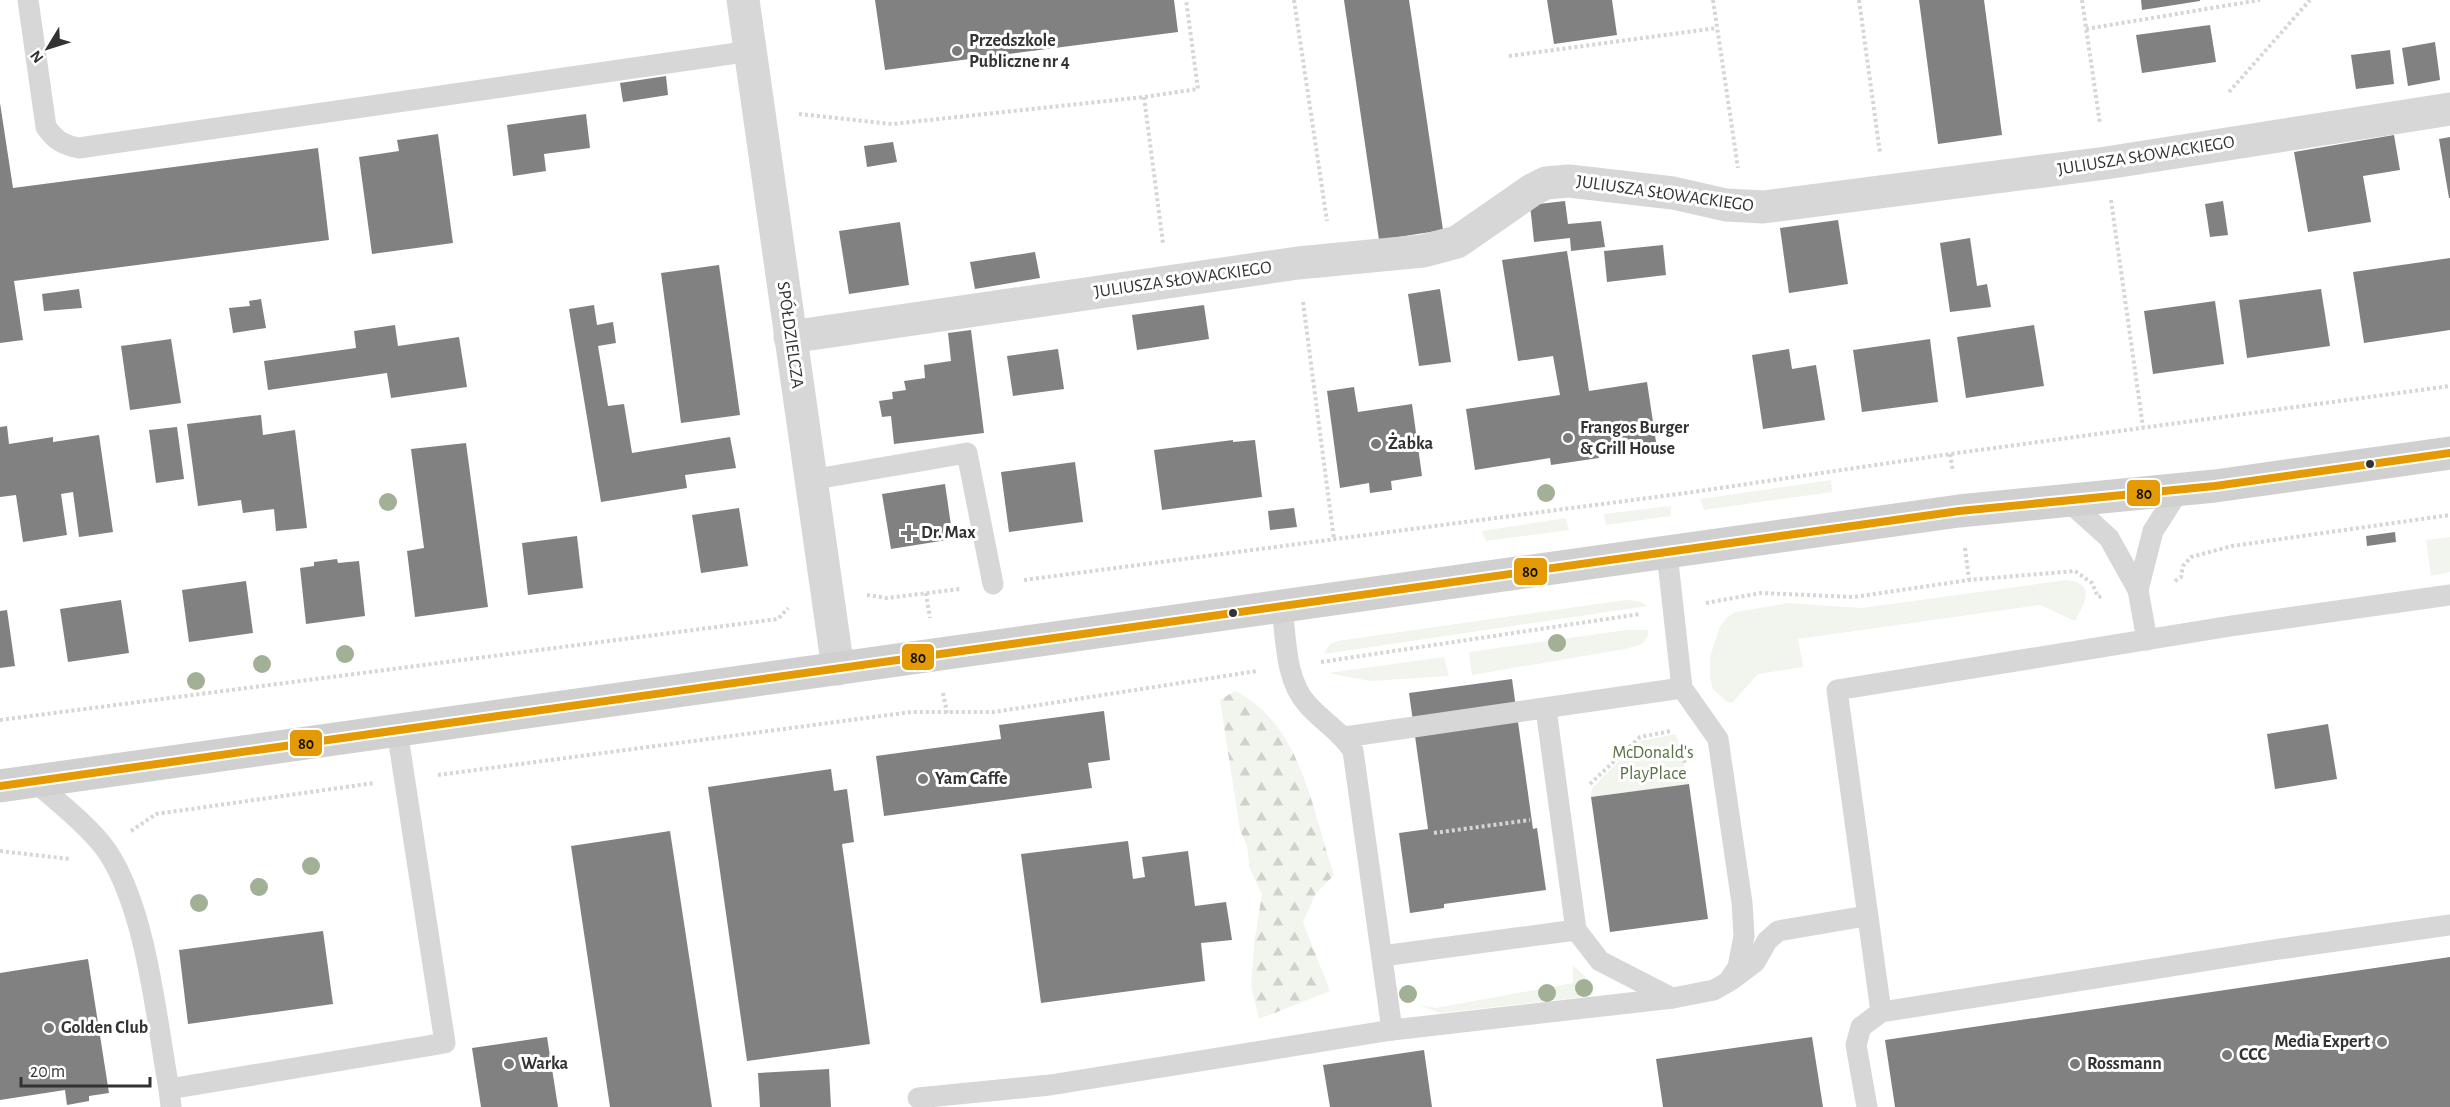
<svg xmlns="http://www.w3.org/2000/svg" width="2450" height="1107" font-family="'Alegreya Sans',sans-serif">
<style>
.green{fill:#f1f5ed}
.forest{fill:url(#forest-firs)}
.building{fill:#818181}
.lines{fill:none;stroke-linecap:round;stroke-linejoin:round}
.path{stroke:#d6d6d6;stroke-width:4;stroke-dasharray:3 3;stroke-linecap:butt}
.service{stroke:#d7d7d7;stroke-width:21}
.minor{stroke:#d7d7d7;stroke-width:33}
.secondary{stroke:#d0d0d0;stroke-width:33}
.bus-1-casing{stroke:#fff;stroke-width:12}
.bus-1{stroke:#e39a05;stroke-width:8}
.tree{fill:#a2b095}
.poi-dot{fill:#7a7a7a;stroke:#fff;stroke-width:2}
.bus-dot{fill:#333;stroke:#fff;stroke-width:2}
.labels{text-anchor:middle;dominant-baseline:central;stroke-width:6;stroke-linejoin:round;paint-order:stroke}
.poi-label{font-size:18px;font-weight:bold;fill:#333;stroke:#fff;text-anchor:start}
.street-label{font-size:18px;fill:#333;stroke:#fff}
.park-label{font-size:18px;fill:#56703f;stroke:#fff}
.line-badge{stroke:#fff;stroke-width:2}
.pale-badge-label{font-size:16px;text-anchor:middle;font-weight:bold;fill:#111}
</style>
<defs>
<pattern id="forest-firs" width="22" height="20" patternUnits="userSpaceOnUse" patternTransform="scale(1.5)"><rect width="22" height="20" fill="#f1f5ed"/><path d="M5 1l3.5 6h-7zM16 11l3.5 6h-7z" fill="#cfd2cc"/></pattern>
</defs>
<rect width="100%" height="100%" fill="#fff"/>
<g class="green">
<polygon points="1831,480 1832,492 1704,510 1700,499"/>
<polygon points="1671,506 1671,516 1606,525 1604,514"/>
<polygon points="1566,518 1569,530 1486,541 1482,531"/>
<polygon points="2450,537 2450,572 2431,576 2426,540"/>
<path d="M 2066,580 C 2096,583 2086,601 2075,621 L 2040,605 L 1798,639 L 1803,667 L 1758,674 L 1732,703 L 1727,702 L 1713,689 L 1710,677 L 1710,657 L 1719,629 L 1726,618 L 1736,612 L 1788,603 L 1862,608 Z"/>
<polygon points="1625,600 1638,601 1648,606 1324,654 1330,644 1337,641"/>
<polygon points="1627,630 1648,630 1648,636 1642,644 1625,649 1472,675 1469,652"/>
<polygon points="1444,657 1449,676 1370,681 1328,673"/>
<polygon points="1676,734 1689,784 1591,797 1592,788 1640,741"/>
<path d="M 1573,965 C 1581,973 1594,982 1593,994 L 1586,997 L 1440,1013 L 1419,1005 L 1436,1008 L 1573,983 Z"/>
</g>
<path class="forest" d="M 1235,691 C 1302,724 1312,811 1334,875 L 1316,893 L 1303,922 L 1330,991 L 1259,1019 L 1251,986 L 1254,944 L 1262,894 L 1250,869 L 1247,846 L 1240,830 L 1220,700 Z"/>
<g class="building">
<polygon points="875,0 1174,0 1178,32 885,70"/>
<polygon points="1344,0 1409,0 1443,230 1379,240"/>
<polygon points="1547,0 1612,0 1617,35 1554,44"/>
<polygon points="1919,0 1984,0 2002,135 1938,144"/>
<polygon points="2141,0 2200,0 2200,1 2142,10"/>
<polygon points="2210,25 2216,62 2142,73 2136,35"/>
<polygon points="2435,42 2440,80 2408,86 2402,48"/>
<polygon points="2390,50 2394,84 2356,89 2351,55"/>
<polygon points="666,76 668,95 623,102 620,83"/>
<polygon points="0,103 13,188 318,148 329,240 14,281 23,340 0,343"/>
<polygon points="586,114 590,148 544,154 546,171 513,176 507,125"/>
<polygon points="438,134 453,243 372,254 359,157 399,151 397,140"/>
<polygon points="2394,135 2400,170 2363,176 2371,222 2308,232 2294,152"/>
<polygon points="2450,137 2450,198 2449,198 2439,139"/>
<polygon points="893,142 897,162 867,167 864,146"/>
<polygon points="1565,201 1568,224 1601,221 1605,247 1571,251 1570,238 1534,242 1530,205"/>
<polygon points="2223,201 2228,235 2210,237 2205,204"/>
<polygon points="1838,220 1848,284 1789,293 1780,228"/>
<polygon points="900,222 909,285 849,294 839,231"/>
<polygon points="1970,238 1977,286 1987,284 1991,307 1950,312 1940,243"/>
<polygon points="1663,245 1666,275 1607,282 1604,251"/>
<polygon points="1567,251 1589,391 1647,382 1656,442 1598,451 1599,458 1551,465 1550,458 1475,470 1466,409 1560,395 1553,356 1518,361 1502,260"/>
<polygon points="1035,252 1040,278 975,289 970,262"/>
<polygon points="2450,258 2450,330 2364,343 2353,272"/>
<polygon points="719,265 740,415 681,423 661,273"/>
<polygon points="79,289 82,308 44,311 42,294"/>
<polygon points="1440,289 1451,362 1419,366 1408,294"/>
<polygon points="2321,289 2330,346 2247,358 2239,300"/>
<polygon points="261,299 266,328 233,333 229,308 250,306 249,301"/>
<polygon points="2215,301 2224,364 2153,374 2144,311"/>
<polygon points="594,305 597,325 613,322 616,343 598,346 608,406 624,404 632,453 730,437 736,468 685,475 687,488 601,502 569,309"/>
<polygon points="1204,305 1209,339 1137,350 1132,315"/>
<polygon points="395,325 398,346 459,337 467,387 391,398 387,373 268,390 264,361 356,348 354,331"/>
<polygon points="2034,325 2044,386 1966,398 1957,337"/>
<polygon points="971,330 984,433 894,444 891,416 882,417 879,401 893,399 892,392 906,390 904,381 925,378 924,365 951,361 948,333"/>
<polygon points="171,339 181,403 130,410 121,346"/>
<polygon points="1930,339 1938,402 1862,412 1853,350"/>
<polygon points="1058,349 1064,389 1013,396 1007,356"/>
<polygon points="1789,349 1792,369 1816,365 1825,420 1763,429 1752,355"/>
<polygon points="1354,387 1358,412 1412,404 1422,476 1391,481 1392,490 1370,493 1369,483 1340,488 1327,391"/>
<polygon points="261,415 263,435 295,430 307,528 276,531 274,509 243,513 241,500 198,506 187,424"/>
<polygon points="7,426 9,444 53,437 53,442 99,435 113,532 79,537 73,492 61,494 67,535 23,542 16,495 0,497 0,427"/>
<polygon points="177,427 184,479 156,483 149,430"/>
<polygon points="1233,440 1233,442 1255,440 1262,497 1162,510 1154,450"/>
<polygon points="466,443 488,607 415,617 407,551 424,548 411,449"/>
<polygon points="1075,462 1083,522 1009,532 1001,472"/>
<polygon points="945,484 953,539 891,549 882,494"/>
<polygon points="739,508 748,566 701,573 692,515"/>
<polygon points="1294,508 1297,527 1270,530 1268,511"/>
<polygon points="2395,532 2396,542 2367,546 2366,536"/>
<polygon points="577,536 583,588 528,595 522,543"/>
<polygon points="337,559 338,563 359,561 365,616 306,624 300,568 314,566 314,562"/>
<polygon points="246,581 253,633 189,642 182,590"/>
<polygon points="121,600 129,653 68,662 60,609"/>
<polygon points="7,610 15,666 0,668 0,611"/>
<polygon points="1512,679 1533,829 1537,828 1546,890 1444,904 1444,908 1410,913 1399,833 1428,829 1409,693"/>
<polygon points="1104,711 1110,760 1088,763 1092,788 884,816 876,756 1001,739 999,725"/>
<polygon points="2328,724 2337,779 2275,789 2267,734"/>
<polygon points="831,769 834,791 847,789 854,842 842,844 870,1044 747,1061 708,787"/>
<polygon points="1689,784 1708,919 1610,932 1591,797"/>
<polygon points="670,831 712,1107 610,1107 571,846"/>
<polygon points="1128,841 1133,879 1145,877 1142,857 1188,851 1195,906 1226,902 1232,940 1201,943 1205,981 1041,1003 1021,854"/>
<polygon points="323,931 333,1004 188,1024 179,950"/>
<polygon points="2450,957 2450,1107 1895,1107 1885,1040"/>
<polygon points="88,959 109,1093 89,1096 89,1101 67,1105 65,1090 0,1100 0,973"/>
<polygon points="547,1037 558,1107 481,1107 472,1048"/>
<polygon points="1812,1037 1823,1107 1663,1107 1656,1059"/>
<polygon points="1424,1050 1432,1107 1330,1107 1323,1065"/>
<polygon points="829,1069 831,1107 760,1107 758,1073"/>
</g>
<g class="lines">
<g class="path">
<polyline points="1294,0 1327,221"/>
<polyline points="1713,0 1738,168"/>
<polyline points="1859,0 1880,153"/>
<polyline points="2082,0 2100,124"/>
<polyline points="2086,29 2260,0"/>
<polyline points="1509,56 1717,28"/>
<polyline points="2229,92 2310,0"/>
<polyline points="1144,97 1163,243"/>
<polyline points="799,114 892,124 1144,97 1198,89 1186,0"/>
<polyline points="2111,200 2143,427"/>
<polyline points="1303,302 1334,540"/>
<polyline points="1950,454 1953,472"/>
<polyline points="1965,548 1969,580"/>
<polyline points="1024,580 1686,493 1950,454 2450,386"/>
<polyline points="2175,581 2181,577 2183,566 2191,557 2232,546 2450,515"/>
<polyline points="926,593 930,618"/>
<polyline points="867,595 887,598 960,589"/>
<polyline points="1706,603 1761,593 1854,597 1969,580 2075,571 2092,583 2098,597 2103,596"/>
<polyline points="1321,662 1640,614"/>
<polyline points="943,693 947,713"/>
<polyline points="0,720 778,619 788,608"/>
<polyline points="1682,748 1685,765"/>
<polyline points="438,775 911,712 994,712 1257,671"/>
<polyline points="1590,784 1640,737 1671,731"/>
<polyline points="131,831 156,814 374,783"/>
<polyline points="1434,833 1530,820"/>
<polyline points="0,851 70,859"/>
</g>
<g class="service">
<path d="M 28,0 L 46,127 C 55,140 63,145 79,148 L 751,51"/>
<polyline points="810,480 967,453 993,584"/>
<polyline points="2068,501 2109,538 2138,590 2147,640"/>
<polyline points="2138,590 2153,531 2180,489"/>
<path d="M 1282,607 C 1286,638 1285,681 1308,705 C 1323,722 1342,732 1353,751 L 1392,1030"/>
<polyline points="1546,709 1576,930 1600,961 1672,998"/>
<polyline points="1345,737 1682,688"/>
<path d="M 34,781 C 56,800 90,827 107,851 C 147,911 156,1018 169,1089"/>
<polyline points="1382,956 1576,930"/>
<polyline points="1731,980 1755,962 1767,941 1778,931 1866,916"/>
<polyline points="1881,1012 1837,690 2231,626 2450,595"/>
<polyline points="918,1098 1050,1085 1392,1030 1673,998 1714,990 1728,982 1738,967 1744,936 1742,903 1718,739 1682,688 1667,553"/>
<polyline points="171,1107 169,1089 445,1043 397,730"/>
<polyline points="1867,1107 1856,1045 1861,1027 1881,1012 2273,950 2450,925"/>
</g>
<g class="minor">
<polyline points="743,0 838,669"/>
<polyline points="790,337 1298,263 1423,251 1457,242 1532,190 1546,183 1569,181 1673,193 1726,205 1763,207 2106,163 2450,109"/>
</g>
<polyline class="secondary" points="0,786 1959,511 2215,486 2450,453"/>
<defs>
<polyline id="bus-1" points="0,786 1959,511 2215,486 2450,453"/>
</defs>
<use href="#bus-1" class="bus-1-casing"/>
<use href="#bus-1" class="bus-1"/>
</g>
<g class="tree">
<circle cx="1546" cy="493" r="9"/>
<circle cx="388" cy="502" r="9"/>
<circle cx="1557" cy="643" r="9"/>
<circle cx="345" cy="654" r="9"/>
<circle cx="262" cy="664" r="9"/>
<circle cx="196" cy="681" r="9"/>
<circle cx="311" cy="866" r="9"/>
<circle cx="259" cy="887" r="9"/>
<circle cx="199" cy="903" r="9"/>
<circle cx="1584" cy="988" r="9"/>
<circle cx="1547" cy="993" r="9"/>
<circle cx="1408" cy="994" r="9"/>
</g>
<g class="poi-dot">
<circle cx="957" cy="51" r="6"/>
<circle cx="1568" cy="438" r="6"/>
<circle cx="1376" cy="444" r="6"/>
<path d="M906 524h6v6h6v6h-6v6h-6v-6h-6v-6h6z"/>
<circle cx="923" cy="779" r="6"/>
<circle cx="49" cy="1028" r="6"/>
<circle cx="2382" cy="1042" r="6"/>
<circle cx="2227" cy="1055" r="6"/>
<circle cx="509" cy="1064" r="6"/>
<circle cx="2075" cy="1064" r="6"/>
</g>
<g class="bus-dot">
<circle cx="2370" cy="464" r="5"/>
<circle cx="1233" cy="613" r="5"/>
</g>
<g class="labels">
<g class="poi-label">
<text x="969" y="41">Przedszkole<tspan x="969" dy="21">Publiczne nr 4</tspan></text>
<text x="1580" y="428">Frangos Burger<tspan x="1580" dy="21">&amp; Grill House</tspan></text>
<text x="1388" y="444">Żabka</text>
<text x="921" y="533">Dr. Max</text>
<text x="935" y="779">Yam Caffe</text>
<text x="61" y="1028">Golden Club</text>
<text x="2370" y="1042" text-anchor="end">Media Expert</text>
<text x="2239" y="1055">CCC</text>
<text x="521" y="1064">Warka</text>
<text x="2087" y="1064">Rossmann</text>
</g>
<g class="street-label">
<text transform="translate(2146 156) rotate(-9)">JULIUSZA SŁOWACKIEGO</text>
<text transform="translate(1665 194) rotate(8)">JULIUSZA SŁOWACKIEGO</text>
<text transform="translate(1183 280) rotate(-8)">JULIUSZA SŁOWACKIEGO</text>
<text transform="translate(790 335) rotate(82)">SPÓŁDZIELCZA</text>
</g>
<g class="park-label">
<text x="1653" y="753">McDonald's<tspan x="1653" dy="21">PlayPlace</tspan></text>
</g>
</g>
<g class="line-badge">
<rect x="2126" y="479" width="35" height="28" rx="6" fill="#e39a05"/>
<rect x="1513" y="557" width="35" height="29" rx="6" fill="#e39a05"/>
<rect x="901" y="643" width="34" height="28" rx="6" fill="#e39a05"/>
<rect x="289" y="729" width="34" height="28" rx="6" fill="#e39a05"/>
</g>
<g class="pale-badge-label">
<text x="2144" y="499">80</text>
<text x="1530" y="577">80</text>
<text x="918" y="663">80</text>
<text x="306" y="749">80</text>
</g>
<g transform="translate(48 48) rotate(232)" stroke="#ffffff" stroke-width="4.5" paint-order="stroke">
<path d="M0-4.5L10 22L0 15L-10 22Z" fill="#333333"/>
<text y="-9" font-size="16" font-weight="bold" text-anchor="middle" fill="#333333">N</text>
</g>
<path d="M21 1077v9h129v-9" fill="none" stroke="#333333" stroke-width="3"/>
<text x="30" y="1077" font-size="18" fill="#333333" stroke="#ffffff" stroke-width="4.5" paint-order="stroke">20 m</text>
</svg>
